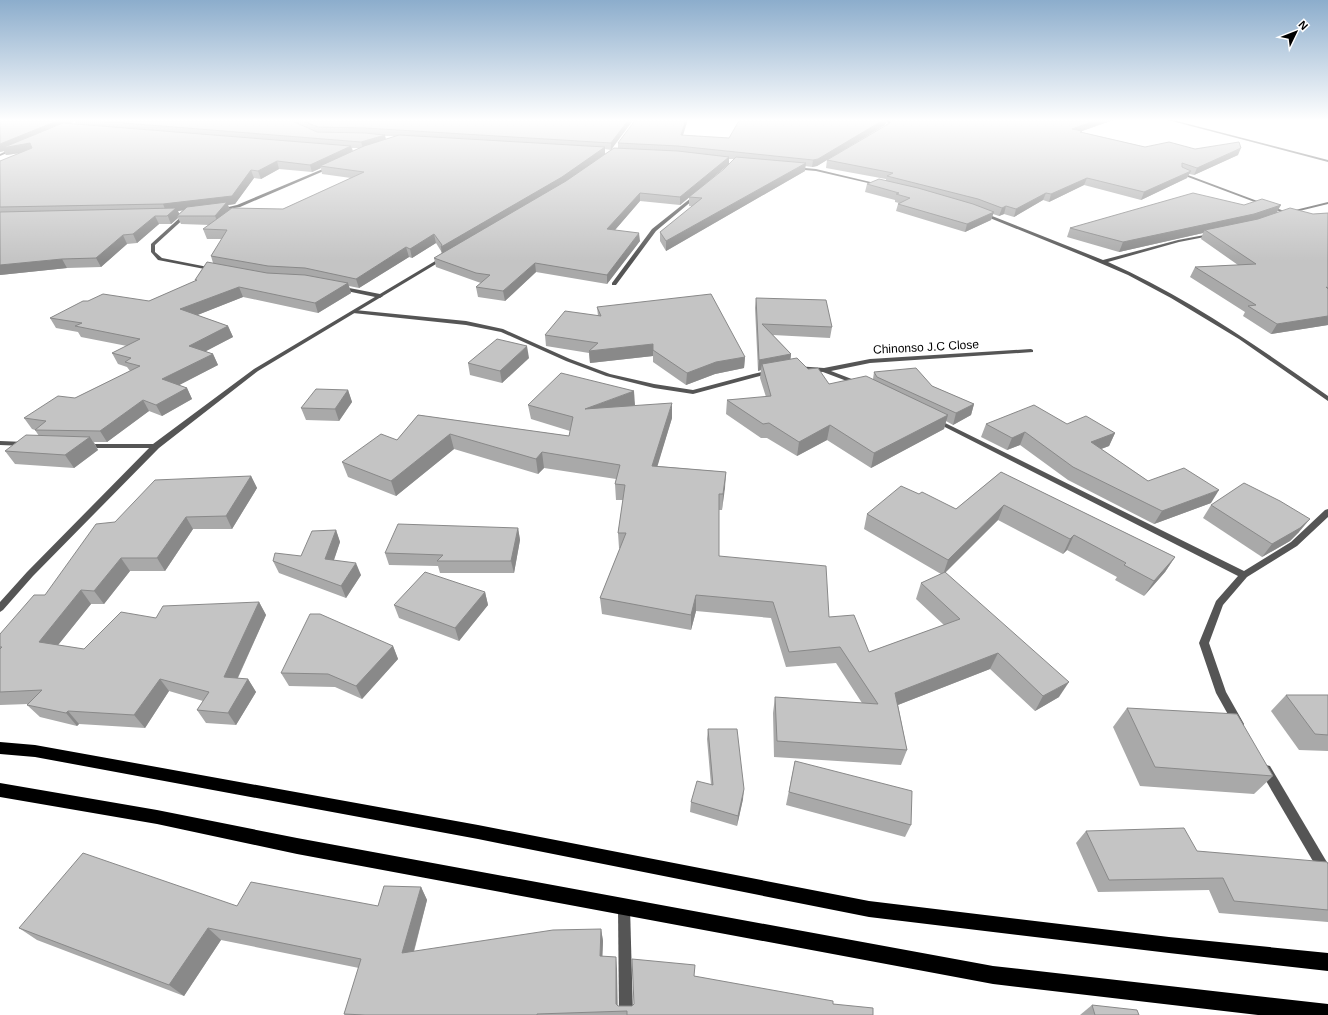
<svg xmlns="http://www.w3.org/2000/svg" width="1328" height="1015" font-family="Arial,sans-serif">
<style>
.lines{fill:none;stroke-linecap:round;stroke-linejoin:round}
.minor{fill:#555;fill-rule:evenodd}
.tertiary{fill:#555;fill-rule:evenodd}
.primary{fill:#000;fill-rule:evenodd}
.wall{fill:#a9a9a9;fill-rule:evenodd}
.shaded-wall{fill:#898989}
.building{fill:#c4c4c4;stroke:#898989}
.labels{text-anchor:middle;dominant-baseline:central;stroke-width:4;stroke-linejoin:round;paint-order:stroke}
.far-street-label{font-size:12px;fill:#000;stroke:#fff}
</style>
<rect width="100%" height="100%" fill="#fff"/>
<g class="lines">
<g class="minor">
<polygon points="885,119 888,119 892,123 884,130 882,129 888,123"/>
<polygon points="1164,119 1169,119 1328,160 1328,162"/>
<polygon points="330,166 333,167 240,207 218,211 216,210 237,205"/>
<polygon points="794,167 816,169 883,185 881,186 816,171 793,169"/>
<polygon points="1180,172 1287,212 1328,202 1328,204 1287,214 1180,174"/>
<polygon points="696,194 699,195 656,231 616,285 612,285 612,283 652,229"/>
<path d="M 982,212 L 1103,260 L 1178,240 L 1215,233 L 1215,235 L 1179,242 L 1108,262 C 1187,297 1257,346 1328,396 L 1328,401 L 1239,339 L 1171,298 L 1128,275 L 1086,257 L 980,214 L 980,213 Z"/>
<polygon points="184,214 188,215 155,245 155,252 162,258 213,268 216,270 215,271 158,260 151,252 151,244"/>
<polygon points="339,286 380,294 383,296 380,298 337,289 337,287"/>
<polygon points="355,310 466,321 503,329 570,359 610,374 654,384 693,390 753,374 771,370 774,372 773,373 756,377 693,394 654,388 606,376 566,361 501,332 466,325 353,313 352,312"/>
<polygon points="1031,349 1033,350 1033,352 870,363 831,371 862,383 863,384 860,386 823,372 796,370 793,368 796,366 824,368 870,359"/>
<polygon points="937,419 1244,571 1291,542 1325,510 1328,509 1328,517 1297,546 1247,577 1223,605 1209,643 1226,692 1244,724 1243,727 1239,729 1235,727 1216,693 1199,643 1216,601 1238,576 935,422 934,421 935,420"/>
<polygon points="0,441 25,442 29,444 25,446 0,445"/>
<polygon points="84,444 156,444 160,446 156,448 87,448 83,446"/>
<polygon points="1266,765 1270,766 1328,864 1328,882 1324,880 1262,774 1260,770 1262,766"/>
<polygon points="624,901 629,902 630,907 633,1015 619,1015 618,907 619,902"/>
</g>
<g class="tertiary">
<polygon points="13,148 16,149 0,156 0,154"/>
<polygon points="442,257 446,258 258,371 159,448 33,576 3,610 0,612 0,602 27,572 153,444 254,369"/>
</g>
<g class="primary">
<polygon points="0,742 35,745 478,825 869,901 1169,937 1328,953 1328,971 1169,953 869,917 478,839 35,757 0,754"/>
<polygon points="0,783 157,810 297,838 993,966 1328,1004 1328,1015 1258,1015 993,984 297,854 157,824 0,797"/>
</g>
</g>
<g class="wall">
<path d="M 0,119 L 634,119 L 611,149 L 618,148 L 618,143 L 683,135 L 729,138 L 886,123 L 885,125 L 817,166 L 812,167 L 805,166 L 805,171 L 666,251 L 660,241 L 660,232 L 693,206 L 689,206 L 689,197 L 724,169 L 734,159 L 729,159 L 729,164 L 680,205 L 640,201 L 615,230 L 640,241 L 607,284 L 536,272 L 505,301 L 478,297 L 476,287 L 481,283 L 478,282 L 436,267 L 434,258 L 442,253 L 441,251 L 436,243 L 412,258 L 409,257 L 359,288 L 349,286 L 351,293 L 318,313 L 243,297 L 197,315 L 228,326 L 233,337 L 205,351 L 213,354 L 218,365 L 178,385 L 187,388 L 192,399 L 162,416 L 149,411 L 107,442 L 94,442 L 98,450 L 74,468 L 15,464 L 5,451 L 39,436 L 35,430 L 32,429 L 24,418 L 75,398 L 130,371 L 127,367 L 118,364 L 112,353 L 127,346 L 81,337 L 78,332 L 56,328 L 50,318 L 88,301 L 149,301 L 196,281 L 195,280 L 213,263 L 211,256 L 222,239 L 207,239 L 203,229 L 210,225 L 181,224 L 178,218 L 171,224 L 159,224 L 137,243 L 127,244 L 101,267 L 67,268 L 0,275 L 0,161 L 21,153 L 6,155 L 4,151 L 0,152 ZM 75,121 L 76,124 L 70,123 ZM 385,136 L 395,136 L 386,139 ZM 352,148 L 359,148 L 353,151 ZM 605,149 L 611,150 L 605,154 ZM 321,168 L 322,174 L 351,178 L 283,209 L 230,210 L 228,205 L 235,204 L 254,178 L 261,179 L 279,169 L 312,172 ZM 183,210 L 179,214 L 178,211 Z"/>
<polygon points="889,119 1116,119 1082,131 1081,132 1145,147 1195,149 1238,155 1194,175 1189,174 1187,178 1141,200 1084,185 1049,202 1043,200 1014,217 1004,214 999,216 993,214 991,220 965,232 896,211 898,204 899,203 895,202 895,200 865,192 867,184 886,181 886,179 826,168 827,160 890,123 891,121"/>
<polygon points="1244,205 1277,212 1313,214 1328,213 1328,325 1271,334 1243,316 1245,312 1190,277 1195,267 1238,265 1201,239 1203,233 1119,252 1067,237 1070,228"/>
<polygon points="756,298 832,327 830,338 773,335 791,354 790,359 808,369 829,384 873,379 874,372 932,386 974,404 971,415 953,425 946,421 944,429 871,468 827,440 797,456 767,438 761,438 726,414 727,400 766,397 760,378 761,370 758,371 755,308"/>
<polygon points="597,307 745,357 744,368 715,374 686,385 653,362 653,356 590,363 589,353 546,346 545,335 598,316"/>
<polygon points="529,358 502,383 470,375 468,363"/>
<polygon points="348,390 352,402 339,421 306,420 301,408"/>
<polygon points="528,405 635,405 633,406 672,418 657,466 726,472 722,510 719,510 719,556 829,617 869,652 944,625 916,599 921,583 941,574 864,529 867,514 919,494 956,509 1001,472 1175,557 1165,572 1144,596 1115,580 1117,577 1067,550 1063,554 998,520 945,572 1059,697 1035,711 990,669 898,705 907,750 901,765 774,757 773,713 775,697 862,703 836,663 786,667 771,618 696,611 691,630 602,614 600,598 620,548 619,548 618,533 623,500 616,500 615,484 616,479 544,468 538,474 454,449 396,496 348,477 342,462 397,440 418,415 569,436 570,431 531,419"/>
<polygon points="986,424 1067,424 1115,433 1109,446 1101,449 1148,481 1211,503 1154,524 1068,480 1020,445 1007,450 981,437"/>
<polygon points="251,476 257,488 232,529 193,529 165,571 130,571 104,604 91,604 58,645 84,649 156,618 259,602 266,615 238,678 248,679 256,692 236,725 206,723 197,710 203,701 169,691 145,728 79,724 77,726 40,717 27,705 28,704 0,705 0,634 45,595"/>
<polygon points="1211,505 1299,532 1290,541 1262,557 1203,518"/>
<polygon points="518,528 520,540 514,573 440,573 438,566 389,565 385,553"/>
<polygon points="336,530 340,542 334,560 361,575 346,598 279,573 273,561 301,556"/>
<polygon points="485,592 488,605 459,641 399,618 394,605"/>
<polygon points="393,646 398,659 362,699 335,687 289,686 281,673"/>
<polygon points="1286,695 1328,695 1328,751 1299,750 1271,711"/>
<polygon points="1127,708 1273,776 1254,794 1140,786 1113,727"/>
<polygon points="708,729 743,799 737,826 690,812 691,802 711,785 707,739"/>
<polygon points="795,761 911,825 905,837 786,805"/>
<polygon points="1086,831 1197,851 1328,864 1328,922 1219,913 1209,890 1098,892 1076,843"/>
<polygon points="421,887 427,900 414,952 601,929 603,941 602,956 617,969 618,1006 632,1006 694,976 833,1004 873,1015 345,1015 344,1014 359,968 221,940 184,996 37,940 19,928 237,906 378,906"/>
<polygon points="1092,1005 1139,1015 1080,1015"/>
</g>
<g class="shaded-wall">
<polygon points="62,119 81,119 74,119 75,121 17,145 30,143 34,151 6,155 4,151 0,152 0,144"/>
<polygon points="629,119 634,119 611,150 611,143"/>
<polygon points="686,119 688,119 681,142 681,135"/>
<polygon points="885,119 887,119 886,123 885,125 817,166 812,167 813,160"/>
<polygon points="1100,119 1116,119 1082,131 1079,138 1072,129"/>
<polygon points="385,135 386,142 363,148 361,142"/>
<polygon points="351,146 353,153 320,166 321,168 312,172 310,165"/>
<polygon points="605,147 605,154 563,185 442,256 441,247"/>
<polygon points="1241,148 1238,155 1194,175 1197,168"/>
<polygon points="729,157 729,164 680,205 680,197"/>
<polygon points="277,161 279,169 261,179 258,171"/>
<polygon points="806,163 805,171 666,251 666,241"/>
<polygon points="251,170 254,178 235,204 228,205 230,210 219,225 215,216 224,205 178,211 180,216 177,216 178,218 171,224 163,204"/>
<polygon points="1191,171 1187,178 1141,200 1144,192"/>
<polygon points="1087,178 1084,185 1049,202 1051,194"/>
<polygon points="640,193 640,201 608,238 607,229"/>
<polygon points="1046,193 1043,200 1014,217 1016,209"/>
<polygon points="1281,205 1276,214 1250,223 1205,230 1203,233 1119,252 1123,242"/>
<polygon points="1006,206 1004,214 999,216 1002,208"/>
<polygon points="994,212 991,220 965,232 967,224"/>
<polygon points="155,216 159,224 137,243 133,234"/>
<polygon points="639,233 640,241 607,284 607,275"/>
<polygon points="434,234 436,243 412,258 410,249"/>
<polygon points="123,235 127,244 101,267 96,258"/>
<polygon points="406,247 409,257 359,288 356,279"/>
<polygon points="62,259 67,268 0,275 0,265"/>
<polygon points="535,263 536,272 505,301 503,291"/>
<polygon points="348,283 351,293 318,313 315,303"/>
<polygon points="239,287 243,297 185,320 180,309"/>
<polygon points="1328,316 1328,325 1271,334 1277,324"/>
<polygon points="228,326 233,337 195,357 189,346"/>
<polygon points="653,344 653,356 590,363 589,351"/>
<polygon points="527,346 529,358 502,383 500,371"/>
<polygon points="213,354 218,365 168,391 162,379"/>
<polygon points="791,354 790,365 762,364 761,370 758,371 759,360"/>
<polygon points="745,357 744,368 715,374 686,385 687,373 716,362"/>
<polygon points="187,388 192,399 162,416 156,405"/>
<polygon points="348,390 352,402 339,421 335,409"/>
<polygon points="634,391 635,405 586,424 585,409"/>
<polygon points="143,400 149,411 107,442 100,431"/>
<polygon points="672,403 672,418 653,481 652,466"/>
<polygon points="974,404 971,415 953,425 956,413"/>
<polygon points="948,415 944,429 871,468 874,453"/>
<polygon points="830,425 827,440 797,456 799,442"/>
<polygon points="1025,432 1020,445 1007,450 1012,438"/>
<polygon points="1115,433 1109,446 1085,455 1091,442"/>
<polygon points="450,434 454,449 396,496 391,481"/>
<polygon points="90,437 98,450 74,468 65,455"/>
<polygon points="542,452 544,468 538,474 536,459"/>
<polygon points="726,472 725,488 722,510 723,494"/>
<polygon points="251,476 257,488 232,529 226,516"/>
<polygon points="1219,490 1211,503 1154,524 1162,511"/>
<polygon points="1004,505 998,520 943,575 948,560"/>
<polygon points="186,517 193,529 165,571 157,558"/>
<polygon points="1310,519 1299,532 1290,541 1262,557 1272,544"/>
<polygon points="518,528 520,540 514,573 511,561"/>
<polygon points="336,530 340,542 330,571 325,559"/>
<polygon points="1074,535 1067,550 1063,554 1070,539"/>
<polygon points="1175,557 1165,572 1144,596 1154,581"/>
<polygon points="121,558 130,571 104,604 94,591"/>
<polygon points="356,563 361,575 346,598 341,586"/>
<polygon points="81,590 91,604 50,655 39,642"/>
<polygon points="485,592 488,605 459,641 455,628"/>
<polygon points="696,595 696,611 691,630 691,615"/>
<polygon points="259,602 266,615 232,690 224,677"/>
<polygon points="393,646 398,659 362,699 356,686"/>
<polygon points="998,653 990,669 890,708 895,693"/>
<polygon points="160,679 169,691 145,728 134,715"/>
<polygon points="248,679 256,692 236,725 228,713"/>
<polygon points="1069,682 1059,697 1035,711 1043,696"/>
<polygon points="68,711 79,724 77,726 66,713"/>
<polygon points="744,789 743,799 737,826 738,816"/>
<polygon points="421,887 427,900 410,965 402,953"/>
<polygon points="208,928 221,940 184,996 169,985"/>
<polygon points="601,929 603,941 602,968 600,956"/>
<polygon points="616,957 617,969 617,1011 616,1004"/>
</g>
<g class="building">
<polygon points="0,119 62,119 0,144"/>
<polygon points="74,119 288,119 317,132 365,133 385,135 361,142"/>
<polygon points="298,119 629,119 611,143 365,128 318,127"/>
<polygon points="636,119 686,119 681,135 729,138 740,119 885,119 818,159 813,160 678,146 618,143"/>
<polygon points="893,119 1100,119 1072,129 1082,131 1080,132 1145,147 1169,142 1195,149 1239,142 1241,148 1197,168 1182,163 1182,167 1191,171 1144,192 1087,178 1051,194 1046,193 1016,209 1006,206 1002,208 978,199 887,176 893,173 827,160 890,123"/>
<polygon points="63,123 351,146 310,165 277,161 258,171 251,170 232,196 163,204 0,207 0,161 32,148 30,143 2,148"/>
<polygon points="399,135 605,147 562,177 441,247 442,245 434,234 410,249 406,247 356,279 305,268 268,266 211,256 227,230 203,229 232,208 283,209 364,172 320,166 364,146"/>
<polygon points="614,148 678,151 729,157 680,197 640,193 607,229 639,233 607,275 535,263 503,291 476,287 490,275 476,273 434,258 566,181"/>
<polygon points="736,157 806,163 666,241 660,232 702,198 689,197 724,169"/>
<polygon points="879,179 918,188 973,204 994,212 967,224 898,204 910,198 896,194 899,193 867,184"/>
<polygon points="1193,193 1244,205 1262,199 1281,205 1254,214 1123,242 1070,228"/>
<polygon points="227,202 215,216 177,216 187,207"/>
<polygon points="176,208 167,216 155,216 133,234 123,235 96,258 62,259 0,265 0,212"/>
<polygon points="1290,208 1313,214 1328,213 1328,288 1326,287 1328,289 1328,316 1277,324 1248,306 1256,305 1195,267 1256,264 1205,230 1258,219"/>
<polygon points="207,262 267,273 305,275 348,283 315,303 239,287 180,309 228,326 189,346 213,354 162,379 187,388 156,405 143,400 100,431 35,430 46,421 24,418 58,396 75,398 140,366 125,362 131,358 112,353 140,339 75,326 82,323 50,318 83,301 88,301 103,294 149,301 197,280 195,280"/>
<polygon points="711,294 745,357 716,362 687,373 653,350 653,344 589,351 598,343 545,335 565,311 601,316 597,307"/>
<polygon points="756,298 826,300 832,327 762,324 791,354 759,360"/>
<polygon points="497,339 527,346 500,371 468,363"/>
<polygon points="797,358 808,369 818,368 829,384 866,376 948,415 874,453 830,425 799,442 769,423 763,424 727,400 771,396 762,364"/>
<polygon points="916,368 932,386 974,404 956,413 877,377 874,372"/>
<polygon points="561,373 634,391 585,409 672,403 652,466 726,472 723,494 719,494 719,556 826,566 829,617 854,615 869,652 960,619 921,583 945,572 1069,682 1043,696 998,653 895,693 907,750 777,741 775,697 878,704 840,647 789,652 773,602 696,595 691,615 600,598 626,533 618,533 625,485 615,484 620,465 542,452 536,459 450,434 391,481 342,462 381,434 397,440 418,415 569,436 573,417 528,405"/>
<polygon points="316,389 348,390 335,409 301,408"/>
<polygon points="1034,405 1067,424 1086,416 1115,433 1091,442 1148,481 1184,468 1219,490 1162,511 1073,467 1025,432 1012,438 986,424"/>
<polygon points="26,435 90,437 65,455 5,451"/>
<polygon points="1001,472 1175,557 1154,581 1124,565 1126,563 1074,535 1070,539 1004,505 948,560 867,514 901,486 919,494 922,492 956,509"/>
<polygon points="251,476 226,516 186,517 157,558 121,558 94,591 81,590 39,642 84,649 121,612 156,618 163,606 259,602 224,677 248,679 228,713 197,710 209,692 160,679 134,715 68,711 66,713 27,705 42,690 0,692 0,649 2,647 0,647 0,634 34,595 45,595 96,524 115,522 155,480"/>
<polygon points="1244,483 1280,501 1310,519 1300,528 1272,544 1211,505"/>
<polygon points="398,524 518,528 511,561 437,561 443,555 385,553"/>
<polygon points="336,530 325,559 356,563 341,586 273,561 275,553 301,556 312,531"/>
<polygon points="425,572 485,592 455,628 394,605"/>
<polygon points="310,614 320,614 393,646 356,686 328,674 281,673"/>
<polygon points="1286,695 1328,695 1328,735 1315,734"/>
<polygon points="1127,708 1237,714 1273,776 1155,767"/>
<polygon points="708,729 737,729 744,789 738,816 691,802 697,781 713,785"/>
<polygon points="795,761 912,791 911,825 789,792"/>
<polygon points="1184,828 1197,851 1327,862 1328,864 1328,910 1234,901 1223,878 1109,880 1086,831"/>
<polygon points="83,853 237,906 251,882 378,906 384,886 421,887 402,953 553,930 601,929 600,956 616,957 616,1004 618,1006 632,1006 634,1004 632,959 695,965 694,976 833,1001 833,1004 873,1008 873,1015 627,1015 627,1011 537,1014 537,1015 365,1015 344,1014 361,959 208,928 169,985 19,928"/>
<polygon points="1092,1005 1137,1010 1139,1015 1095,1015"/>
</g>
<linearGradient id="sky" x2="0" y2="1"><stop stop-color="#8cadcc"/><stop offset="0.46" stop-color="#fff"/><stop offset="1" stop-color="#fff" stop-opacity="0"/></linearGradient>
<rect width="1328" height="261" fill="url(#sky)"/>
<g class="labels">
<g class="far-street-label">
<text transform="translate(926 347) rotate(-3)">Chinonso J.C Close</text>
</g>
</g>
<g transform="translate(1296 32) rotate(47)" stroke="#ffffff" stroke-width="3" paint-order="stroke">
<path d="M0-3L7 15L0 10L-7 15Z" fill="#000000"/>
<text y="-6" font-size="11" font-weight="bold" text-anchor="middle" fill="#000000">N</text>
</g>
</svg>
